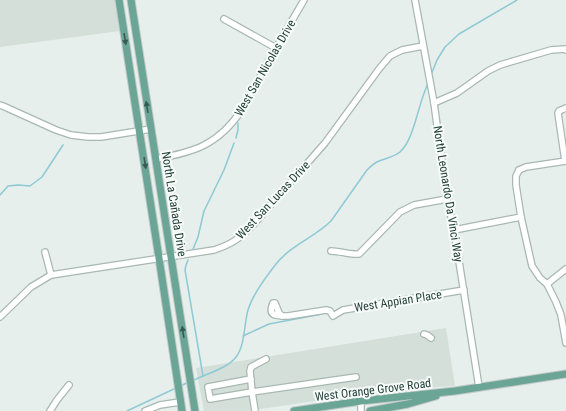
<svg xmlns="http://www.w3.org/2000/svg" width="566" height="411" font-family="'Roboto Condensed',sans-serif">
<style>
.built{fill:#d4dfda}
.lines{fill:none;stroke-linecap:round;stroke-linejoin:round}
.stream{stroke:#8ec9d4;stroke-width:1.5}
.minor-casing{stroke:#a8b8b2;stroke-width:8}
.major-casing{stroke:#c2cac8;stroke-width:9}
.minor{stroke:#fff;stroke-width:5.5}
.major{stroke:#6aa596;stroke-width:7}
.oneway{fill:#365b51}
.labels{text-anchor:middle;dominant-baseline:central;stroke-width:4;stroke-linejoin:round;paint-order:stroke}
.street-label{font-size:12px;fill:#24423a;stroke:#f7fbf9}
</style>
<rect width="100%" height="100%" fill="#e6efeb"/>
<g class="built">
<polygon points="0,0 115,0 120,31 0,47"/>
<polygon points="446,328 455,386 396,389 247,411 204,411 196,368"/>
</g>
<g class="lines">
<g class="stream">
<polyline points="431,75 437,60 445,47 459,34 517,0"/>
<polyline points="236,138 238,130 238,123"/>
<polyline points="0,195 8,186 18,185 30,186 42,177 63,145"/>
<polyline points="193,249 198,237 204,211 224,170 234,143"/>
<polyline points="188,260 186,265 185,270 203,376"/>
<polyline points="243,336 269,324 322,314"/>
<path d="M 194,380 C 206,374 228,368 236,357 C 245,346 244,324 248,310 C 253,294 266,277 276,264 C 291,245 315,237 331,221 L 367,170 C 371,166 374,163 379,161 C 386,158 394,157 400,152 C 411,142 415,121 420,106 C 422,98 425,91 428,83"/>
<polyline points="181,386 188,382"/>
<polyline points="127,411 176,388"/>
</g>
<defs>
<g id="minor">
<polyline points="415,0 434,103 447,199 454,230 479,387"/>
<polyline points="224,19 276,48"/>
<polyline points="434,103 457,93 488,71 500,65 551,50 565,49 566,50"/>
<polyline points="0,105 3,106 56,130 71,135 88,137 101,137 151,129"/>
<path d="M 156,159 C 194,152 218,145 241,111 L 276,48 L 304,0"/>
<polyline points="565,161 558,113 559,111 566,108"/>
<polyline points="519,170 516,176 516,185 521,217 532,266 540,278 547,284 556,302 561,315 566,343"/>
<polyline points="519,170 526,167 566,161"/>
<polyline points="454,230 521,217"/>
<path d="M 331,251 C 340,251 351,255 359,254 L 400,212 L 414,205 L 447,199"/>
<polyline points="45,252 51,275"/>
<polyline points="547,284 566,269"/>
<path d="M 282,316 L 279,313 L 275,303 L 273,303 C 267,317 277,316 288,316 L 326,310 L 330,311 L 333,316 L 343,310 L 464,290"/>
<path d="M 0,317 L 31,287 L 51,275 L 214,250 C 232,244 239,239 253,225 L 325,143 L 379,69 L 390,56 L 402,50 L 423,46"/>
<polyline points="424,334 427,335 431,338"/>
<polyline points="266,359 251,367 250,371 252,392 356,377"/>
<polyline points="251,379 208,387 210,399 252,392 255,411"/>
<polyline points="50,411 57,400 69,385"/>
<polyline points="145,411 160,405 180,402"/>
<polyline points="361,411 361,401"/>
</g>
<g id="major">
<polyline points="119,0 159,258 182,411"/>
<polyline points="131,0 195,411"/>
<polyline points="294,411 361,401 455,391 566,374"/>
<polyline points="370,411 408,404 436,396"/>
</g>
</defs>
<use href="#minor" class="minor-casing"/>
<use href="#major" class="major-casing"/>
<use href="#minor" class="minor"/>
<use href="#major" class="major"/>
</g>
<defs><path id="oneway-solid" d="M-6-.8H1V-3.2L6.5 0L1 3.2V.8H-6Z"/></defs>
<g class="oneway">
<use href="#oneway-solid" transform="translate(125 39) rotate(81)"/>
<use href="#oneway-solid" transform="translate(147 107) rotate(-99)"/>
<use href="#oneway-solid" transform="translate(145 163) rotate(81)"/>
<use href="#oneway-solid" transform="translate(183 332) rotate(-99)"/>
</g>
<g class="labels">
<g class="street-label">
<text transform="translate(265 68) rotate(-60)">West San Nicolas Drive</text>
<text transform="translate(448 194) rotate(81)">North Leonardo Da Vinci Way</text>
<text transform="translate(273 200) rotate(-47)">West San Lucas Drive</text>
<text transform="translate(174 204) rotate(81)">North La Cañada Drive</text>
<text transform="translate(398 301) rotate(-9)">West Appian Place</text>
<text transform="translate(373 390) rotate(-7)">West Orange Grove Road</text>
</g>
</g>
</svg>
